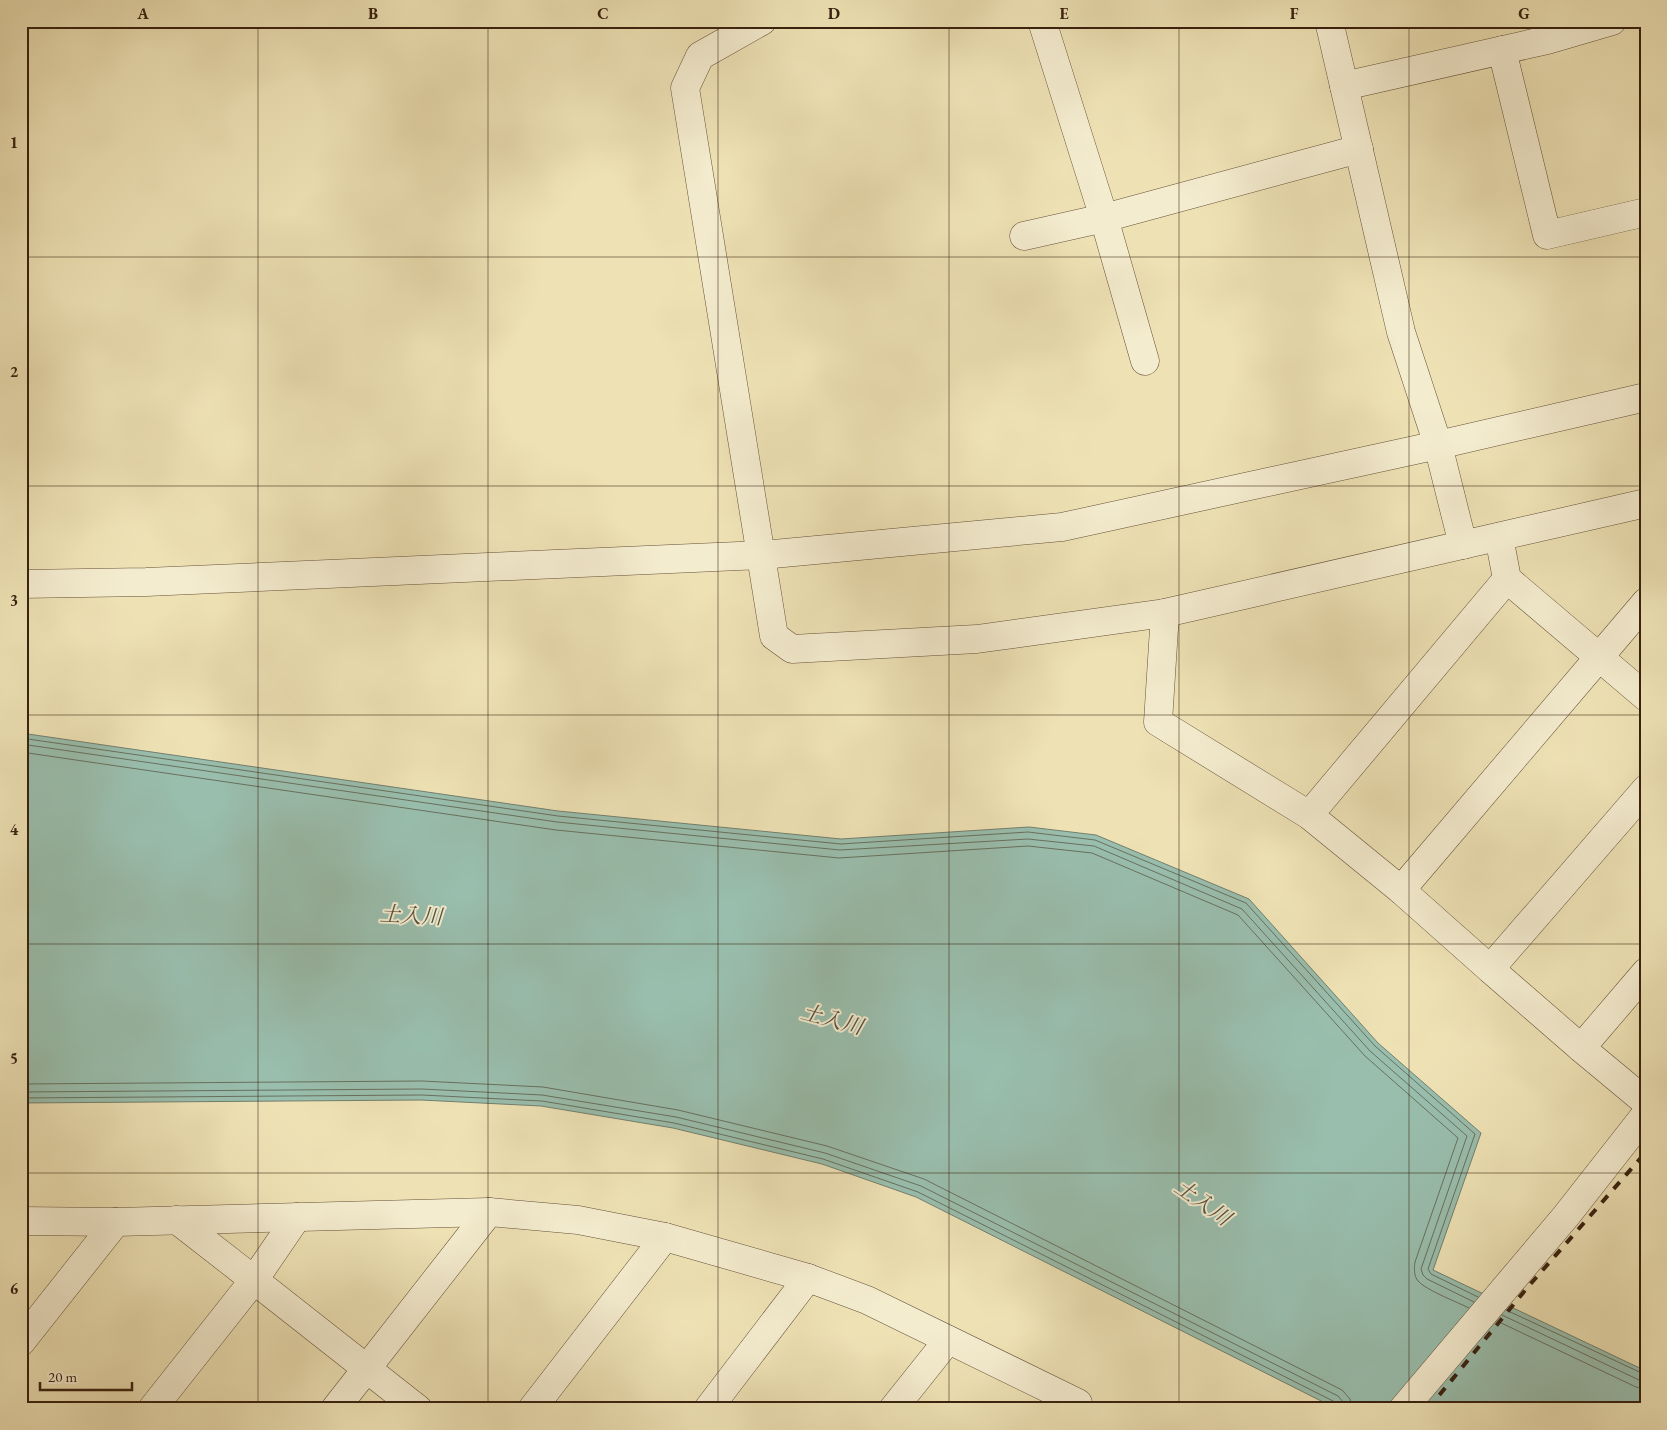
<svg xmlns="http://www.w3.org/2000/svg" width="1667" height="1430" font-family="'EB Garamond','Noto Serif JP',serif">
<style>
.water{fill:#99bead;stroke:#727f6e}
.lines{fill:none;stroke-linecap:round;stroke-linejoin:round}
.shore{stroke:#68705e;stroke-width:1}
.minor-casing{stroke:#665138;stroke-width:29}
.minor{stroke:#f4eccf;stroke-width:28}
.rail{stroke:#38210f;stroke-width:4;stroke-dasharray:9 9;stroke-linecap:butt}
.grid{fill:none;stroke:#38210f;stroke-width:1;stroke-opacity:0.55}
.labels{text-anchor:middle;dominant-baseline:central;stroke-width:4;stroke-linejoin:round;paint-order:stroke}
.water-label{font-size:21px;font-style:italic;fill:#55503e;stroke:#f4eccf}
.neatline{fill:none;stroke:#38210f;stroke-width:2}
.grid-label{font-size:16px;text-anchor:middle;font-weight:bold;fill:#38210f}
</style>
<rect width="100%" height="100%" fill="#eee2b5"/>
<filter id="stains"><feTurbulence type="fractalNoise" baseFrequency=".004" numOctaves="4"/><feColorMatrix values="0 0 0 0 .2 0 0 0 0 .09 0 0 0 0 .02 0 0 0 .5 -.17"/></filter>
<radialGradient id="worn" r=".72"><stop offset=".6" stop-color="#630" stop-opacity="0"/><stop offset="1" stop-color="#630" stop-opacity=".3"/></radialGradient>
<polygon class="water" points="21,733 558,811 841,839 1029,827 1096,835 1249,899 1378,1043 1481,1133 1433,1270 1646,1371 1646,1409 1337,1409 916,1197 822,1164 673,1128 541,1106 421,1100 21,1103"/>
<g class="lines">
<g class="shore">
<polyline points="21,738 558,816 841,844 1028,832 1095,840 1246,903 1375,1046 1475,1134 1428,1269 1431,1274 1478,1297"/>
<polyline points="21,744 557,822 840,850 1028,839 1094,846 1242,909 1370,1051 1467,1136 1421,1269 1423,1275 1427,1279 1474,1302"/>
<path d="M 21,752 L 556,830 L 839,858 L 1028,846 L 1092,853 L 1238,915 L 1365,1056 L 1458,1138 L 1415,1262 C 1414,1269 1414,1276 1418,1281 C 1426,1290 1457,1302 1469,1308"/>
<polyline points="21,1084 422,1081 543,1087 678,1110 827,1146 924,1179 1342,1390 1350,1399 1352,1409"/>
<polyline points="21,1092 422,1089 542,1095 676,1117 825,1153 921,1186 1338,1396 1343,1402 1344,1409"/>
<polyline points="21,1098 422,1095 542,1101 674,1123 823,1159 918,1192 1335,1402 1338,1405 1338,1409"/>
<polyline points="1506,1310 1646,1375"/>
<polyline points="1502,1315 1639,1380 1646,1382"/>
<polyline points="1497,1321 1636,1387 1646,1389"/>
</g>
<defs>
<g id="minor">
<polyline points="762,21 700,56 685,88 774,636 792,649 977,639 1165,613 1158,722 1309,815 1401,890"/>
<polyline points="1042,21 1104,218 1145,361"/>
<polyline points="1329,21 1401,332 1438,445 1463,545"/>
<polyline points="1502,50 1547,235 1646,212"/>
<polyline points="1344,86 1547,40 1612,21"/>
<polyline points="1024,236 1104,218 1359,149"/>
<polyline points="1499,537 1507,579 1646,697"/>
<polyline points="21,584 146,582 762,555 1062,527 1438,445 1646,397"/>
<polyline points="1165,613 1646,503"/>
<polyline points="1309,815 1507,579"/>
<polyline points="1490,969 1401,890 1646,602"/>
<polyline points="1646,972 1581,1048 1646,1102"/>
<polyline points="1581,1048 1490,969 1646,789"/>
<polyline points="177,1220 254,1280 297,1217"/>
<polyline points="21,1221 116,1222 489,1212"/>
<polyline points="21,1342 116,1222"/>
<polyline points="152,1409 254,1280 418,1409"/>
<polyline points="335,1409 489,1212 578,1220 665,1237 808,1278"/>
<polyline points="532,1409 665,1237"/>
<polyline points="708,1409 808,1278 867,1300 1078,1403"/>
<polyline points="893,1409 948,1340"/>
<polyline points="1403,1409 1566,1216 1646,1114"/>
</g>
</defs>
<use href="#minor" class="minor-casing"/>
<use href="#minor" class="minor"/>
<polyline class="rail" points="1428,1409 1527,1288 1646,1152"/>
</g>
<path class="grid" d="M 258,21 L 258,1409M 488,21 L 488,1409M 718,21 L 718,1409M 949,21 L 949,1409M 1179,21 L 1179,1409M 1409,21 L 1409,1409M 21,257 L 1646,257M 21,486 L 1646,486M 21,715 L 1646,715M 21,944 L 1646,944M 21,1173 L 1646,1173"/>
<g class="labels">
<g class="water-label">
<text transform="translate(411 915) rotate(3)">土入川</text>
<text transform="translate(832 1019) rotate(15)">土入川</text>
<text transform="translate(1203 1202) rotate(35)">土入川</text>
</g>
</g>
<rect width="1667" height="1430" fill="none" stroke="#eee2b5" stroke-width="55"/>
<path d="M40 1382v8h92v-8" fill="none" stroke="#38210f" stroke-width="2.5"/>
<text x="48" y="1382" font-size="15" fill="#38210f" stroke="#f4eccf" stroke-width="4" paint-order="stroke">20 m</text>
<rect x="28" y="28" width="1612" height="1374" class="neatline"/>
<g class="grid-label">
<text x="143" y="19">A</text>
<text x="373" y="19">B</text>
<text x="603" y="19">C</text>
<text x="834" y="19">D</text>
<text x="1064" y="19">E</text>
<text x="1294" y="19">F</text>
<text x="1524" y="19">G</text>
<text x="14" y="148">1</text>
<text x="14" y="377">2</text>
<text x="14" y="606">3</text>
<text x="14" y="835">4</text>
<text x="14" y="1064">5</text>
<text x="14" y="1294">6</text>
</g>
<rect width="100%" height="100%" filter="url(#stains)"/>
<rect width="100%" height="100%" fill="url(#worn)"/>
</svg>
